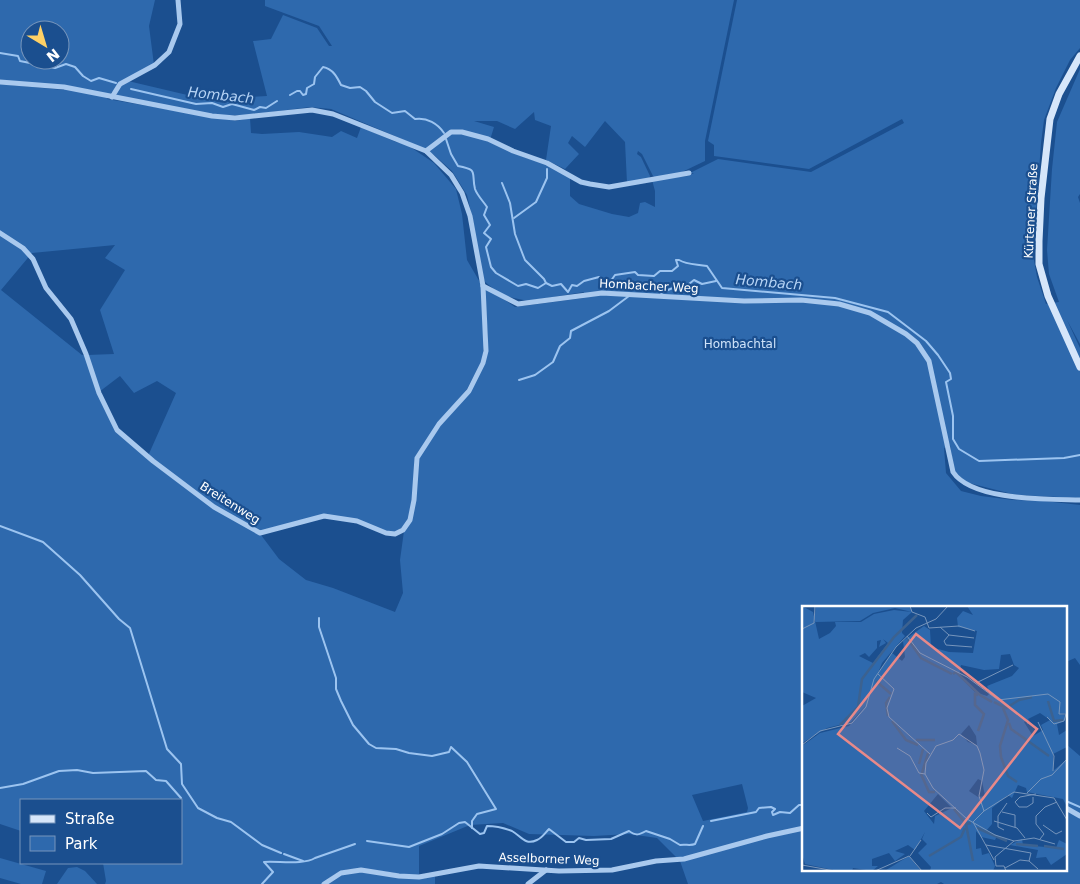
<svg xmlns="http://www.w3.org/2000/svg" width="1080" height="884" font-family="'DejaVu Sans',sans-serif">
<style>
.green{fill:#2e69ad;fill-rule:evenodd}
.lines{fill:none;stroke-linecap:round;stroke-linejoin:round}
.stream{stroke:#9cc4f0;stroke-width:2}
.minor{stroke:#a9c9ee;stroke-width:5}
.secondary{stroke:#d6e6fa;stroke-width:7}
.labels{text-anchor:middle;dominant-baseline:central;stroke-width:4.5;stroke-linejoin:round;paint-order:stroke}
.street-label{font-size:12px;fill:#fff;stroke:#1b4f8f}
.park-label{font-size:12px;fill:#cfe3fa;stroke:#1b4f8f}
.water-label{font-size:14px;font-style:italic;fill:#b5d3f5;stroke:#1b4f8f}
.inset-river{fill:none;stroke:#3c6290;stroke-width:2.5}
.inset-road{fill:none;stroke:#7695bc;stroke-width:1}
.view{fill:#e88989;fill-opacity:0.15;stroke:#e88989;stroke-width:2.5}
.inset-edge{fill:none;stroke:#fff;stroke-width:2.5}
</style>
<rect width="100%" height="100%" fill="#1b4f8f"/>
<g class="green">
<path d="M 0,0 L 155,0 L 149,26 L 154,65 L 128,81 L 200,98 L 208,99 L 219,96 L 242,101 L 247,97 L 267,96 L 253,41 L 271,39 L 283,15 L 317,28 L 329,46 L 332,46 L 319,26 L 265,6 L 265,0 L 734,0 L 705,141 L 705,161 L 682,172 L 658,179 L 688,176 L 694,173 L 690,173 L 718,159 L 811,172 L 904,123 L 902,119 L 809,169 L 714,156 L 714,145 L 708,141 L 737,0 L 1080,0 L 1080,48 L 1070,60 L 1056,88 L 1044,120 L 1041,143 L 1033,255 L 1037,277 L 1046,304 L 1059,302 L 1049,274 L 1047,250 L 1052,169 L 1057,122 L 1080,69 L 1080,194 L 1078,197 L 1080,203 L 1080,344 L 1067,320 L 1080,348 L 1080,498 L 1016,495 L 969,483 L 959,478 L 954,470 L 950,445 L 944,448 L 946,473 L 961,491 L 981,496 L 1013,500 L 1044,501 L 1080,505 L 1080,665 L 1075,658 L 1066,662 L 1066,608 L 804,608 L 804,870 L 1066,870 L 1066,744 L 1080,756 L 1080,815 L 1069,808 L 1069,809 L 1080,817 L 1080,884 L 944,884 L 941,882 L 937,884 L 688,884 L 680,861 L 657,838 L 629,834 L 594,836 L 529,834 L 503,823 L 470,825 L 419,846 L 419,876 C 398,875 355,864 339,872 C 333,875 327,880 322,884 L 105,884 L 106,881 L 103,863 L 181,863 L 181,800 L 21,800 L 21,831 L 0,824 L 0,84 L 64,90 L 64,87 L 0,80 ZM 30,30 L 60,30 L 60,60 L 30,60 ZM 112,92 L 117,93 L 116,97 L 216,115 L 249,115 L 310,107 L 331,109 L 416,145 L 434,155 L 452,171 L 467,195 L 473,221 L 477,254 L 482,275 L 485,282 L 495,290 L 505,296 L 528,301 L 584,292 L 584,298 L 515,307 L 484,286 L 488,338 L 485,364 L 470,392 L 441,425 L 418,458 L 415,500 L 411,520 L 404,531 L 400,560 L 403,593 L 395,612 L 333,588 L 306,580 L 279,559 L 261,535 L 213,508 L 152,462 L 116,431 L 97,393 L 85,355 L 82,355 L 1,290 L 32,253 L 115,245 L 105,258 L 125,270 L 100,310 L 114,354 L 87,355 L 99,392 L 120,376 L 134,393 L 157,381 L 176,393 L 148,456 L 214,506 L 262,532 L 324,515 L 357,520 L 386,533 L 395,533 L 403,529 L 410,520 L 413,500 L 415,457 L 439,423 L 467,389 L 482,361 L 485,338 L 481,284 L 467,260 L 462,214 L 456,189 L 434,163 L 406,144 L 396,142 L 361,127 L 357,138 L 341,131 L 332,137 L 299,132 L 262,134 L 251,133 L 250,118 L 236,121 L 107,99 ZM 534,112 L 535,120 L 551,126 L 546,160 L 565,169 L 579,154 L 568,143 L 572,136 L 585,147 L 605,121 L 625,142 L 627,183 L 649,179 L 650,176 L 641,157 L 637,154 L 638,151 L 642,154 L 653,176 L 656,178 L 652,180 L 655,191 L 655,207 L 645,202 L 640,203 L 638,213 L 629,217 L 612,214 L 579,204 L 570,196 L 570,176 C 564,172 556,166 549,164 C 531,160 516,156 501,145 L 499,145 L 500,144 L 490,140 L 494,127 L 474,121 L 497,121 L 515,129 ZM 742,784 L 748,808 L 747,812 L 703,821 L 692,795 Z"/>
<polygon points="0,858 46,871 42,884 21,884 0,878"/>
<polygon points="77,867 85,871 97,884 57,884 68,868"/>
<polygon points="361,871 435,876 435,884 327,884 340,874"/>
</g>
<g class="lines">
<g class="stream">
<polyline points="0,53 18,56 20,61 55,68 66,64 75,67 83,76 91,81 99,78 116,83"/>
<polyline points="131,89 196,104 212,103 223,107 232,104 254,110 260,107 266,108 277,101"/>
<path d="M 290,95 L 297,91 L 300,91 L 303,95 L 306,94 L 307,88 L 314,84 L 315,77 L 323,67 C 333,69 337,77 341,85 L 350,88 L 360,87 L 366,91 L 375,102 L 392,113 L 405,111 L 415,119 C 427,117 438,124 444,133"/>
<path d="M 446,139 L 451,154 L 458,166 C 479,170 471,172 475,189 C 477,195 483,201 487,207 L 484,215 L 490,225 L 484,233 L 491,239 L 486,247 L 491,267 L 496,273 L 518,286 L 526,284 L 538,288 L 546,283 L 552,286 L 561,284 L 568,292 L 572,285 L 577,286 L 584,281 L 599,277 L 608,285 L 615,275 L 635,272 L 638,275 L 654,276 L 660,271 L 672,271 L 678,266 L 676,260 L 679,260 C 687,265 697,264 707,266 L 722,288 L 835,298 L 888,312 L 926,341 L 938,355 L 950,373 L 951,379 L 946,382 L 953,416 L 953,439 L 959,449 L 979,461 L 1064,458 L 1080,455"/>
<polyline points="502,183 510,203 515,234 523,255 525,260 544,279 546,283"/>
<polyline points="514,218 536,202 547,178 547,169"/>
<polyline points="661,293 682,284 689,284 694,280 702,284 716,281"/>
<polyline points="519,380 535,375 553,362 560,346 570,338 571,331 609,311 629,296"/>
<polyline points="0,526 43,542 80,575 119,619 130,628 167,749 181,764 182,784 198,808 217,818 231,822 262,845 281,853"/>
<polyline points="319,618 319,627 336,678 336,689 341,701 353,725 369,744 376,748 396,749 409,753 432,756 449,752 451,747 467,762 496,809 477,814 472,821 472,828"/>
<polyline points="0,788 23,784 59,771 77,770 93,773 146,771 156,780 166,781 181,798"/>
<polyline points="1066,801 1080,807"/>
<polyline points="711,821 756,812 759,808 771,807 775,809 772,812 773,815 780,812 790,813 799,805 802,805 804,807"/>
<path d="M 367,841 L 409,847 L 442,834 L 459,823 L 465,822 L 480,834 L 484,833 L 487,826 C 495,826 504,828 512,831 C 521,836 525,846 537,840 C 542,838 545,833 549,829 L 566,842 L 574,842 L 579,838 L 586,840 L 611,839 L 629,831 C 636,836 639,835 646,831 L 670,839 L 680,845 C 685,844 691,846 695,844 L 703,826"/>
<polyline points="284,854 303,861"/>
<path d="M 262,884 L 273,872 L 264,862 C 279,861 304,865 315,858 L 355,844"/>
</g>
<g class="minor">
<polyline points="0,82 64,87 212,116 235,118 312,110 333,114 426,151 451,175 462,193 470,216 483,286 486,351 483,363 469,391 439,424 417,458 414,500 410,520 403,530 395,534 386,533 357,521 324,516 260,533 214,507 153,461 117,430 99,393 86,354 71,319 46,288 33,259 23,248 0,233"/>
<polyline points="112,97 120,84 155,65 169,52 180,24 178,0"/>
<polyline points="426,151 451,132 462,132 488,139 513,151 547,163 581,182 590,184 609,187 689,173"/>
<path d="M 483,286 L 518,304 L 602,293 L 744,301 L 801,300 L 839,304 L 870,313 L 906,334 L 917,343 L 929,361 L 953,472 C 972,501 1048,499 1080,500"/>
<polyline points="1066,808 1080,816"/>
<polyline points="324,884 341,873 361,870 399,876 419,877 479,866 559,871 612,870 656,861 684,859 767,836 804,828"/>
<polyline points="528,884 546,870"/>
</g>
<polyline class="secondary" points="1080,56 1059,94 1050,119 1041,198 1039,241 1039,264 1048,296 1080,367"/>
</g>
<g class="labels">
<g class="street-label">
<text transform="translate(1031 211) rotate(-87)">Kürtener Straße</text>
<text transform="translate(649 286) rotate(3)">Hombacher Weg</text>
<text transform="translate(230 503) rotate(32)">Breitenweg</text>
<text transform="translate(549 859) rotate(2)">Asselborner Weg</text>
</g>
<g class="park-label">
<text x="740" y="344">Hombachtal</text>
</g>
<g class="water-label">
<text transform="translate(221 95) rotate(6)">Hombach</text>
<text transform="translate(769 282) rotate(5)">Hombach</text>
</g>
</g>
<g transform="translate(802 606)">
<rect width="265" height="265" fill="#1b4f8f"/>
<path d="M 0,0 L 11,6 L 17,33 L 28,27 L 34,20 L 33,16 L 59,16 L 72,8 L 92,4 L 110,6 L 101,14 L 100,27 L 103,30 L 80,57 L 76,67 L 90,47 L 100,55 L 103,51 L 101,35 L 122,20 L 128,24 L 129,41 L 147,46 L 171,47 L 175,25 L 156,21 L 155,12 L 161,5 L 171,9 L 165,0 L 265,0 L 265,107 L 256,108 L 263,109 L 262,115 L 255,118 L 257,129 L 265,124 L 265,141 L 251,148 L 251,165 L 265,153 L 265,201 L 261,193 L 225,186 L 224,182 L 216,179 L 210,192 L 206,189 L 190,202 L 190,218 L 184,225 L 195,230 L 193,234 L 179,231 L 174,225 L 174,243 L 179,242 L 180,249 L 187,247 L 193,260 L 191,265 L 128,265 L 129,261 L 116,247 L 125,238 L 120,233 L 123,226 L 113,244 L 106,239 L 93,245 L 103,248 L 93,255 L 87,247 L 70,253 L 70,260 L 76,260 L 70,265 L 51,262 L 50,265 L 36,265 L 3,258 L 0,248 L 0,140 L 18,127 L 47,120 L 64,99 L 49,116 L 25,122 L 0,137 L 0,100 L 14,92 L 0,86 ZM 81,33 L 86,37 L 71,57 L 57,50 L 63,47 L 67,51 L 75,42 L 75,35 L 79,34 L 77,41 L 84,37 ZM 208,48 L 212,59 L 217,62 L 210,70 L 185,80 L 188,87 L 185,90 L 173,86 L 157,70 L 159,59 L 182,64 L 197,63 L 199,49 ZM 238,107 L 248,114 L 239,119 L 241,124 L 231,130 L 222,116 L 225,113 L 225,118 L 229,118 L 226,113 ZM 167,119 L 174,130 L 175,139 L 166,136 L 159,128 ZM 176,173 L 180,175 L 183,190 L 176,191 L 167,185 ZM 136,188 L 150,202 L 133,210 L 132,218 L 122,205 ZM 14,0 L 108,0 L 110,6 L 93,2 L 71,7 L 58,15 L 12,16 ZM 220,233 L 221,239 L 254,242 L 257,234 L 265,238 L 265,248 L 249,259 L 244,251 L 234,252 L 236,244 L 208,239 ZM 107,250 L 119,265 L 76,265 L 84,264 Z" fill="#2e69ad" fill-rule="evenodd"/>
<path class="inset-river" d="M 106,33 L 119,52 L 150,68M 151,68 L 154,66 L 178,89 L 190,96M 74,75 L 89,88M 246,95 L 252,115 L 261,114M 192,96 L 204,102 L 217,94 L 230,91M 201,102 L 206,114 L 198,140 L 199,151 L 206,170 L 215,176M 86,110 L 84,97 L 88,91M 90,115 L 104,134 L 116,139M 207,117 L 209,123 L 247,150M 38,119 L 56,101 L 60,73 L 92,31 L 115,9M 176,125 L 182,108 L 173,99 L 173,88 L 176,89M 114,134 L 133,134M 117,158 L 121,143M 120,167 L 126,147M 119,168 L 127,186 L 133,186M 152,203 L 164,218 L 169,217M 164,218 L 171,255M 175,222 L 205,235M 214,238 L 236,240M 242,240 L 262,243M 127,250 L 159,231 L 163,222"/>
<path class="inset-road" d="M 108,0 L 110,6 L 123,11 L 127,22 L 157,20 L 173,25M 138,21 L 147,29 L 172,32M 0,23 L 12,17 L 13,0M 147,29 L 142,35 L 144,39 L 170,41M 105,30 L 118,47 L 165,71 L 196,94 L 246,88 L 258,96 L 257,108 L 265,108M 76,68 L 92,83 L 85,102 L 87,111 L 128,148M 174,77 L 211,59M 245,111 L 252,118 L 262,115 L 264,108M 236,116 L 252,150 L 251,165M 0,139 L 18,125 L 50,117 L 64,101 L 72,73 L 94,41 L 114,22 L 134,13 L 146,0M 95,142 L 108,150 L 117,167 L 123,168M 225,187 L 239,173 L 250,169 L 265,153M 231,191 L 231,197 L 225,201 L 217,201 L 213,196 L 218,191 L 234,188M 182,205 L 177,190 L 182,164 L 178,147 L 175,140 L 157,128 L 151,134 L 134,140 L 124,157 L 123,168 L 131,182 L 165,213 L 193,229 L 212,235 L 232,232 L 253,238M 200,206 L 213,209 L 213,221M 125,207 L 129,211 L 143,202 L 154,202M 192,215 L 215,222 L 223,232M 171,216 L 182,205 L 212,186 L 252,192 L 265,214M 171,216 L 192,254M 241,219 L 254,228 L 260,225M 202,224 L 196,221 L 196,210 L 205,197M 238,233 L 242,228 L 234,218 L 234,210 L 243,201 L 255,196M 184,239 L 229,247 L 227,255M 108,250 L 119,234M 0,259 L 33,265M 203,262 L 218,254 L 227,255 L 236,263M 73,265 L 107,250 L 120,265M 204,265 L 202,260 L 194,260 L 193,251 L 212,235"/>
<path class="view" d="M 114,28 L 235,123 L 158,222 L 36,128 Z"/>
<rect width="265" height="265" class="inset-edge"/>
</g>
<rect x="20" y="799" width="162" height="65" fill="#1b4f8f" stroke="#7695bc"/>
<rect x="30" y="815" width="25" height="8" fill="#d6e6fa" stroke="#7695bc"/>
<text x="65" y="824" font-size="15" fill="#ffffff">Straße</text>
<rect x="30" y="836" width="25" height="15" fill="#2e69ad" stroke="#7695bc"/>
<text x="65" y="849" font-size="15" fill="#ffffff">Park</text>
<g transform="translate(45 45) rotate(142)"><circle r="24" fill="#1b4f8f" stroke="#7695bc"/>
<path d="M0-4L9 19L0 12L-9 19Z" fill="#ffd166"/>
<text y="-8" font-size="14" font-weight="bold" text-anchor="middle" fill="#ffffff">N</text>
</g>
</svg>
